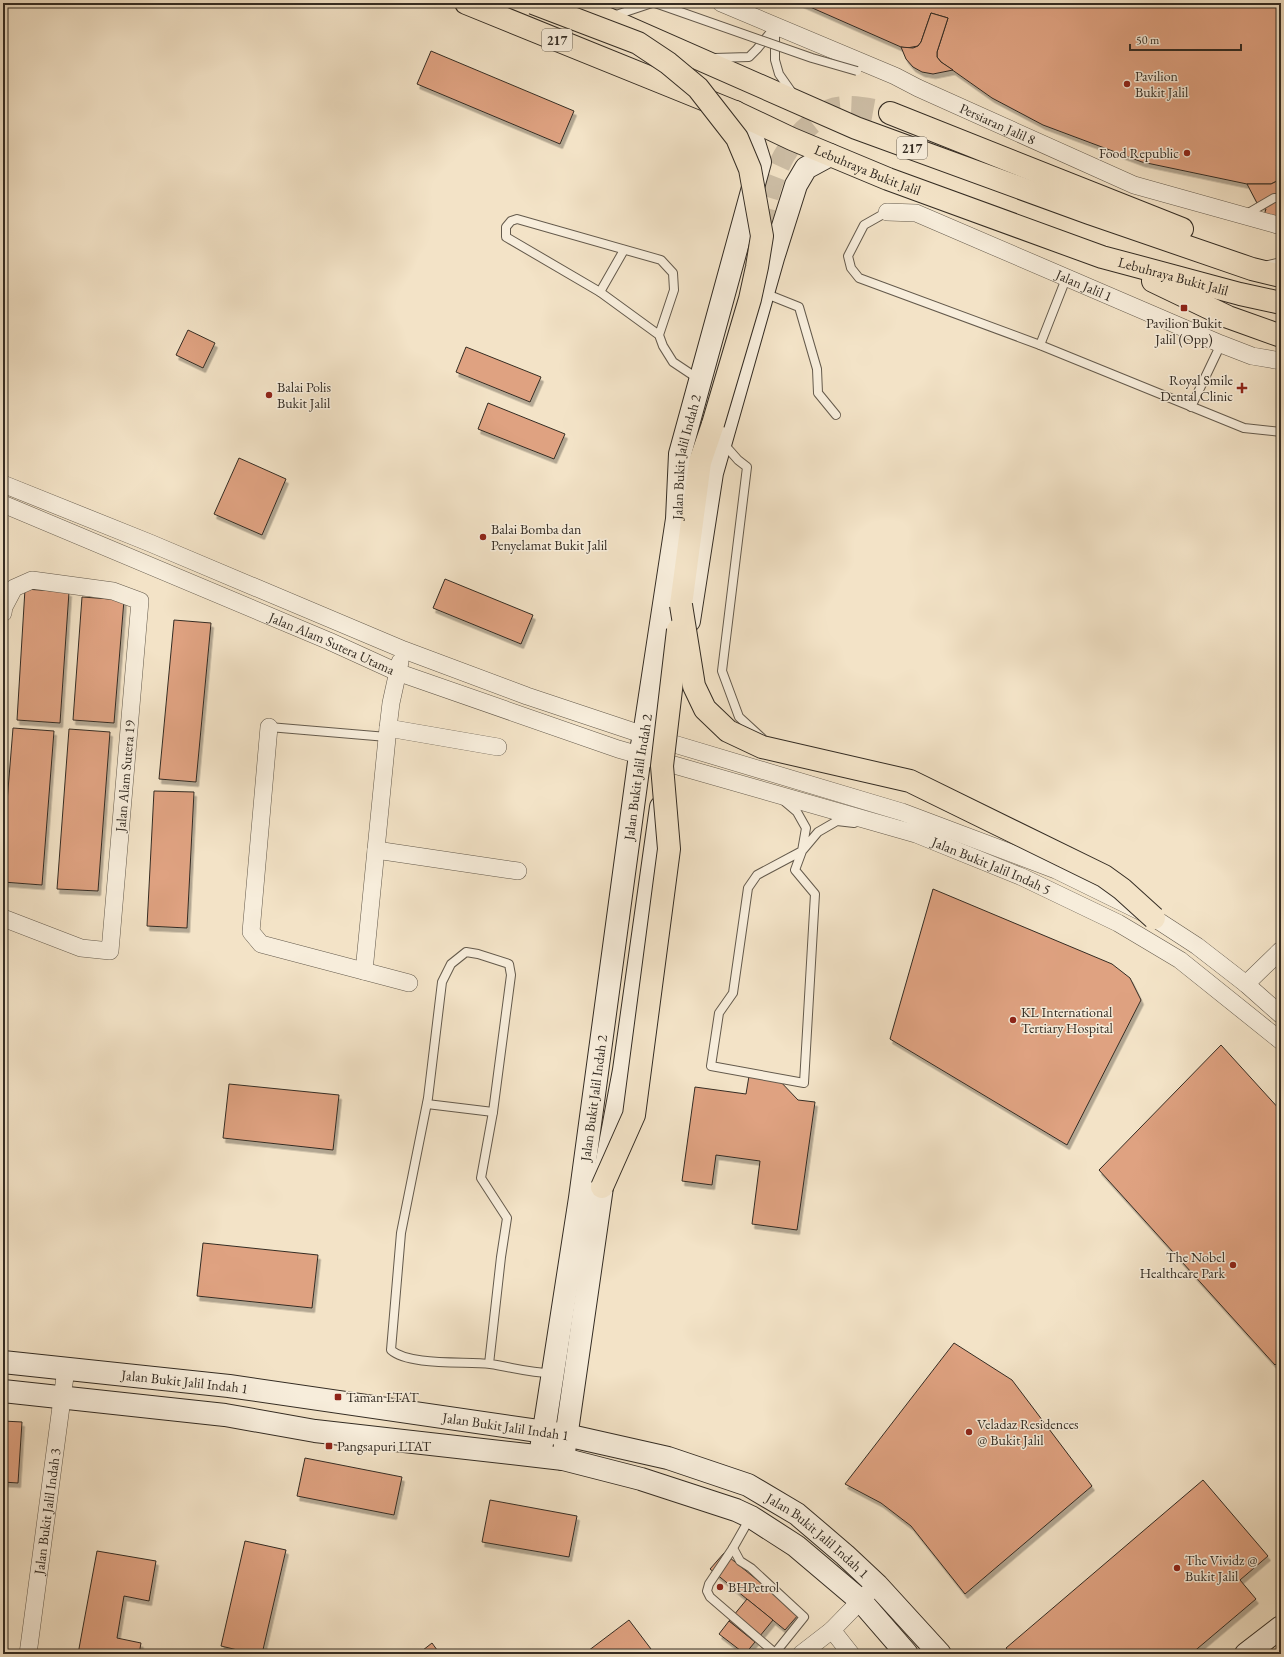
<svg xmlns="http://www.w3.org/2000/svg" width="1284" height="1657" font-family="'EB Garamond',serif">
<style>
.building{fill:#dfa281;stroke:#342c23;filter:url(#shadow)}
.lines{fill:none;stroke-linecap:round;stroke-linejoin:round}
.highway-tunnel{stroke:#cdbea6;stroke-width:22;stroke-dasharray:22 11;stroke-linecap:butt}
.lane-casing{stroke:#645a4c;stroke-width:10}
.street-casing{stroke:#645a4c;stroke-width:18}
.secondary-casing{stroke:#342c23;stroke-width:24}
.highway-casing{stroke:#342c23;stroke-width:24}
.lane{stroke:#f7eddb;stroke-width:8}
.street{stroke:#f7eddb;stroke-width:17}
.secondary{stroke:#f7eddb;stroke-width:22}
.highway{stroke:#f3e3c7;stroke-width:22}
.lane-bridge-casing{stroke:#645a4c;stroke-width:10;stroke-linecap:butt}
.highway-bridge-casing{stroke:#342c23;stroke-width:24;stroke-linecap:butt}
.lane-bridge{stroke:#f7eddb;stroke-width:8}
.highway-bridge{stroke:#f3e3c7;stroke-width:22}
.poi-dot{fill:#8f2418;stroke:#f7eddb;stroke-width:1.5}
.labels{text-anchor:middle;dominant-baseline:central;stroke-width:3;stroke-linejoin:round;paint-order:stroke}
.shield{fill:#f7eddb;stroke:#6e665a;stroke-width:1}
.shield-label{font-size:13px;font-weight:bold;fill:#342c23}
.poi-label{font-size:14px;fill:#342c23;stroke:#f7eddb;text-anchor:start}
.street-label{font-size:14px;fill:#342c23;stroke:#f7eddb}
</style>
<defs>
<filter id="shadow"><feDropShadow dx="2.5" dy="4.5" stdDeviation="0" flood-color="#0004"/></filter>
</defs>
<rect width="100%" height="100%" fill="#f3e3c7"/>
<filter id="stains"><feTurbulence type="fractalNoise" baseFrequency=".005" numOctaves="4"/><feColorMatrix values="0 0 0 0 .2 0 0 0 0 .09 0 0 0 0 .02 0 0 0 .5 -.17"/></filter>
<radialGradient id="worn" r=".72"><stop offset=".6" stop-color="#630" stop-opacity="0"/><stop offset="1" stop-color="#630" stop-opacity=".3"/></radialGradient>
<g class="building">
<polygon points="801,3 1281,3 1281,176 1277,181 1271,184 1247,184 1142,162 1043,125 992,98 941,62 937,57 937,52 948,18 931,13 921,42 918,46 907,48 901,47"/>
<polygon points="931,13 948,18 937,52 937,57 941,62 953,70 933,74 922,72 913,67 906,59 901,47 913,48 918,46 921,42"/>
<polygon points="431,51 574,111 560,144 417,84"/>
<polygon points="1281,176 1281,224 1263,218 1266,209 1257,203 1247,184 1271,184 1277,181"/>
<polygon points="188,330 215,343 203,368 176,355"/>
<polygon points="466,347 541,377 530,402 456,372"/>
<polygon points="488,403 565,434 554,459 478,429"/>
<polygon points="239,458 286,479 262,535 214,514"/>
<polygon points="445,579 533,615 521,644 433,608"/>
<polygon points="25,589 69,592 60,723 17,720"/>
<polygon points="82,597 124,600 114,723 73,720"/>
<polygon points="174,620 211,623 196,782 159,779"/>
<polygon points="13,728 54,731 42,885 3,882 3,852"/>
<polygon points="69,729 110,732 98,891 57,889"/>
<polygon points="154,791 194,792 187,928 147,926"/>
<polygon points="933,889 1112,964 1130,978 1141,1000 1067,1145 890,1039"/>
<polygon points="1221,1045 1281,1111 1281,1359 1275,1365 1099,1170"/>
<polygon points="749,1076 778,1079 798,1100 815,1102 797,1230 752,1224 760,1161 716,1155 712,1185 682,1181 695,1087 746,1094"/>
<polygon points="229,1084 339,1095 333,1150 223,1138"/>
<polygon points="203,1243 318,1255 312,1308 197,1296"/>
<polygon points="954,1343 1012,1380 1092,1486 965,1594 911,1526 881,1503 845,1484"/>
<polygon points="3,1421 22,1422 18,1483 3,1482"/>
<polygon points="305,1458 402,1477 394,1515 297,1496"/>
<polygon points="1203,1480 1268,1556 1240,1580 1256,1599 1191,1654 1011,1654 1006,1648"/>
<polygon points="490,1500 577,1516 569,1557 482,1542"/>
<polygon points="245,1541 286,1550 262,1654 254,1654 221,1646"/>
<polygon points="97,1551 156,1561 149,1601 124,1596 117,1638 141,1643 139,1654 78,1654"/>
<polygon points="724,1553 799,1614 785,1630 710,1569"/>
<polygon points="747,1599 773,1620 755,1642 729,1621"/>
<polygon points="629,1620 651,1649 644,1654 584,1654"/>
<polygon points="729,1621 755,1642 745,1654 719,1634"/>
<polygon points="432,1643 440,1654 418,1654"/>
</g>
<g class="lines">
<path class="highway-tunnel" d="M 759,229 C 770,187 778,148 815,121 C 820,117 825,112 830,110 C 845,103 874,110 890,113"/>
<defs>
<g id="lane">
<polyline points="613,16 652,3"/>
<polyline points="714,58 749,57 757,49 775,27 775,60 779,74 793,94"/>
<polyline points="887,212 864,225 848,256 851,268 859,278 1040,345 1244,428 1281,432"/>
<polyline points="1245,215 1274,198 1281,198"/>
<polyline points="1264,266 1281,262"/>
<polyline points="600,292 624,250"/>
<polyline points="764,293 799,307 817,369 818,393 836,415"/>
<polyline points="659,335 600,292 506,237 506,227 511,221 517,219 661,260 673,273 674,290 659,335 663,346 673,362 700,380"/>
<polyline points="1040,345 1067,276"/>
<polyline points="1191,407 1221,344"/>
<polyline points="723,443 738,460 747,467 722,671 739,717 762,738"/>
<polyline points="269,727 387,737"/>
<polyline points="784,801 797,812 806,828 802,851 757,875 748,888 733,993 719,1013 711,1066 804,1083 815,894 795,870 802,851 818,832 837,821 854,823"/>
<polyline points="427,1104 493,1112"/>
<path d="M 489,1364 L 501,1257 L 507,1218 L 481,1178 L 493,1112 L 511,975 L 509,964 L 478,954 L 466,952 L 451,964 L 442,982 L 428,1098 L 401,1233 L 391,1350 C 409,1366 466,1361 490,1364 C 511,1367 530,1373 551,1373"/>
<polyline points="750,1518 733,1548 740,1561 751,1568 804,1617 775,1653 776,1654"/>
<polyline points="733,1548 709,1584 707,1591 710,1597 775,1653"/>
</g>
<g id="street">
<path id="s1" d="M 721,3 L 895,76 L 918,88 L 1134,185 L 1281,226"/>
<path id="s2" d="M 887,212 L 916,213 L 1221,344 L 1252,356 L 1281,361"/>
<polyline points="3,484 150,543 404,650 527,696 644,735 902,812 1056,870 1154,918 1197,946 1246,984 1281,1015"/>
<path id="s3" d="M 3,504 L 329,641 L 397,672 L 618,749 L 916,834 L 1022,877 L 1118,923 L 1180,960 L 1281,1041"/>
<polyline points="3,613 4,607 14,588 32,580 113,591 140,601 110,951 81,948 3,918"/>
<polyline points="269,727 251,932 261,944 409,983"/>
<polyline points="388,728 498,747"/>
<polyline points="376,850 518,871"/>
<polyline points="364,971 388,728 391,703 400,662"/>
<polyline points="1246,984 1281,950"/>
<polyline points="832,1630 851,1654"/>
<path id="s4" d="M 28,1654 L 66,1369"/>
<polyline points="801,1654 832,1630 869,1592"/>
</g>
<g id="secondary">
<polyline points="689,621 712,473 773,258 796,185 806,168 830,155"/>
<path id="s5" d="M 3,1362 L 229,1386 L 566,1435 L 668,1458 L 748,1485 L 797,1514 L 845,1555 L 877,1585 L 940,1654"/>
<polyline points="3,1391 225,1415 315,1431 563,1459 641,1479 736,1510 751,1517 796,1546 861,1601 907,1654"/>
<path id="s6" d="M 540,1456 L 580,1198 L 640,755 L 644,735 L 677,519 L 680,454 L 760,162 L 751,133 L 735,112"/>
<polyline points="563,1459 602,1187 624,1070 661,807"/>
<polyline points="1246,1654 1281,1627"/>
</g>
<g id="highway">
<path id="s7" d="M 466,3 L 735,112 L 792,139 L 888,179 L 1102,257 L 1240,294 L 1281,303"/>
<polyline points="572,3 856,128 1089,213 1252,269 1281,276"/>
<polyline points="890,113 1182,229"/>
<polyline points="1153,281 1228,317 1281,336"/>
<polyline points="681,605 700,462 713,424"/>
</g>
</defs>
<use href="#lane" class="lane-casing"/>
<use href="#street" class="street-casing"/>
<use href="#secondary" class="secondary-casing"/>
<use href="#highway" class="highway-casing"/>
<use href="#lane" class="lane"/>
<use href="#street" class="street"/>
<use href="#secondary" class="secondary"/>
<use href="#highway" class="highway"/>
<defs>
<polyline id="lane-bridge" points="655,3 812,58 857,71"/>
<g id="highway-bridge">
<polyline points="533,3 638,43 668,63 698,88 737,138 750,169 762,236 757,267 750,299 713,424"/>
<polyline points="681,605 694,686 705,709 728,731 762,747 910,781 1104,876 1122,889 1154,918"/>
<polyline points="602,1187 634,1115 669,849 662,766 678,630"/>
</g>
</defs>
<use href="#lane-bridge" class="lane-bridge-casing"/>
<use href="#highway-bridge" class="highway-bridge-casing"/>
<use href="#lane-bridge" class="lane-bridge"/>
<use href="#highway-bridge" class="highway-bridge"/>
</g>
<g class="poi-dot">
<circle cx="1127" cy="84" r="4"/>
<circle cx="1187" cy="153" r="4"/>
<rect x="1180" y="304" width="8" height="8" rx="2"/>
<path d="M1240 382h4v4h4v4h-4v4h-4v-4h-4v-4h4z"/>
<circle cx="269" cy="395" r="4"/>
<circle cx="483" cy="537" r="4"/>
<circle cx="1013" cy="1020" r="4"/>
<circle cx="1233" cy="1265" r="4"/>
<rect x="334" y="1393" width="8" height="8" rx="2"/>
<circle cx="969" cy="1432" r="4"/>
<rect x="325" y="1442" width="8" height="8" rx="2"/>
<circle cx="1177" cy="1568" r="4"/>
<circle cx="720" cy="1587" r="4"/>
</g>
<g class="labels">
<g class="shield">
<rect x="542" y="29" width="30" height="22" rx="3"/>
<rect x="897" y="137" width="30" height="22" rx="3"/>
</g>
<g class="shield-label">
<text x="557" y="40">217</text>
<text x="912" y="148">217</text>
</g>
<g class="poi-label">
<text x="1135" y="76">Pavilion<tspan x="1135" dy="16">Bukit Jalil</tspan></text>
<text x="1179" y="153" text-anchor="end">Food Republic</text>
<text x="1184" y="323" text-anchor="middle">Pavilion Bukit<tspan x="1184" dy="16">Jalil (Opp)</tspan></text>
<text x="1233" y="380" text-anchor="end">Royal Smile<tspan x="1233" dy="16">Dental Clinic</tspan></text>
<text x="277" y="387">Balai Polis<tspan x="277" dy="16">Bukit Jalil</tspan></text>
<text x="491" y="529">Balai Bomba dan<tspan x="491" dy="16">Penyelamat Bukit Jalil</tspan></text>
<text x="1021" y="1012">KL International<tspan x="1021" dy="16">Tertiary Hospital</tspan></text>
<text x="1225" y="1257" text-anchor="end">The Nobel<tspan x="1225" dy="16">Healthcare Park</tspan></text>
<text x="346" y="1397">Taman LTAT</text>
<text x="977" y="1424">Veladaz Residences<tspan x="977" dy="16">@ Bukit Jalil</tspan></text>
<text x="337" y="1446">Pangsapuri LTAT</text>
<text x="1185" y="1560">The Vividz @<tspan x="1185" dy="16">Bukit Jalil</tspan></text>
<text x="728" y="1587">BHPetrol</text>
</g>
<g class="street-label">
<text stroke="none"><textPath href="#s1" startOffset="302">Persiaran Jalil 8</textPath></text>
<text stroke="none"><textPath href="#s7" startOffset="435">Lebuhraya Bukit Jalil</textPath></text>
<text stroke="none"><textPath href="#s7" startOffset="759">Lebuhraya Bukit Jalil</textPath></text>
<text stroke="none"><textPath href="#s2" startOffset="212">Jalan Jalil 1</textPath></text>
<text stroke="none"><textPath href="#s6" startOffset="1010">Jalan Bukit Jalil Indah 2</textPath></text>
<text stroke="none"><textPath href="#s3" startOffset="357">Jalan Alam Sutera Utama</textPath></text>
<text transform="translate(125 776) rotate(-85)">Jalan Alam Sutera 19</text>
<text stroke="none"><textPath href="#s6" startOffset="686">Jalan Bukit Jalil Indah 2</textPath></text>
<text stroke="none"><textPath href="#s3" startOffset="1054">Jalan Bukit Jalil Indah 5</textPath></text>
<text stroke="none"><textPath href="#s6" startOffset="362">Jalan Bukit Jalil Indah 2</textPath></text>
<text stroke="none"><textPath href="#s5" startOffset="183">Jalan Bukit Jalil Indah 1</textPath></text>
<text stroke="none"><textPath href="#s5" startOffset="507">Jalan Bukit Jalil Indah 1</textPath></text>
<text stroke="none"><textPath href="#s4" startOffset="144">Jalan Bukit Jalil Indah 3</textPath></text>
<text stroke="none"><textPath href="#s5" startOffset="843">Jalan Bukit Jalil Indah 1</textPath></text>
</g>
</g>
<rect width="1284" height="1657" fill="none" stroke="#f3e3c7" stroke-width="16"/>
<rect x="4" y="4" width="1276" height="1649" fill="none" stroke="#342c23" stroke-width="2"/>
<rect x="8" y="8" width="1268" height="1641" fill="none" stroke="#342c23"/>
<path d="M1130 44v6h111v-6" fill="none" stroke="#342c23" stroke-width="2"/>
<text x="1136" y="44" font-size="12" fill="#342c23" stroke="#f7eddb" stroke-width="3" paint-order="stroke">50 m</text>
<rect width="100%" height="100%" filter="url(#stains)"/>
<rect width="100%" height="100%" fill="url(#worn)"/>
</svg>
